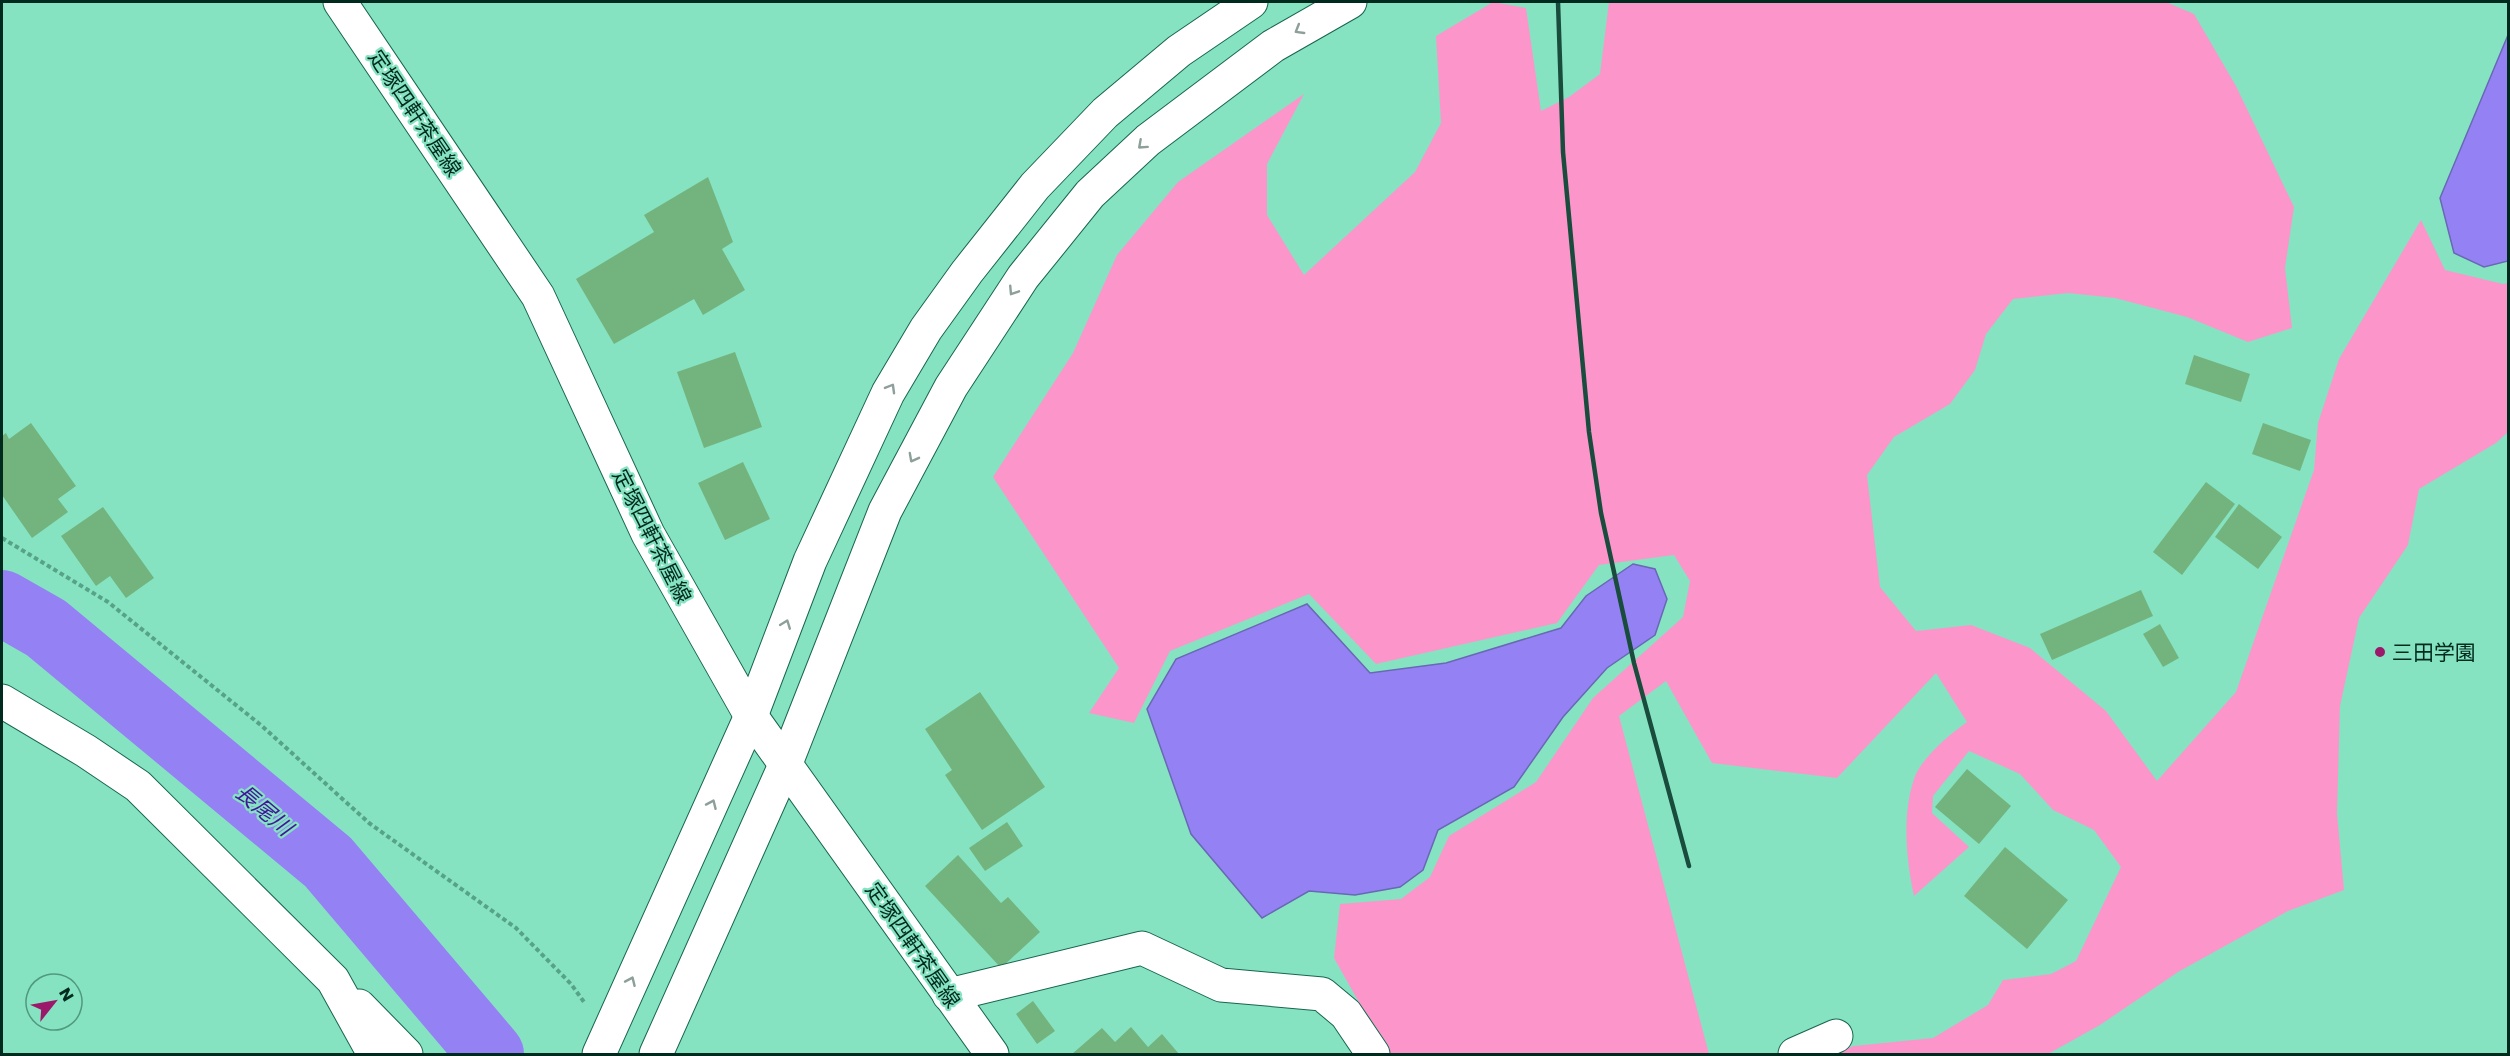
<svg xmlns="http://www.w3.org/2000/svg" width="2510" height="1056" font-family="Poppins,'Noto Sans JP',sans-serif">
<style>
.green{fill:#fc96ca}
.water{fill:#9482f4;stroke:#6868b4;stroke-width:1.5}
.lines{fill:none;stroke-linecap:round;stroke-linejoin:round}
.river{stroke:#9482f4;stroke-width:66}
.building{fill:#73b47e}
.street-casing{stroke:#18654f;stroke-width:35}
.secondary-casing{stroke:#18654f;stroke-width:35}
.path{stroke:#57a388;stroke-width:4;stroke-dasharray:4.5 3;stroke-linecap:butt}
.street{stroke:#fff;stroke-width:33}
.secondary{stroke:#fff;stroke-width:33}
.rail{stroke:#194c3c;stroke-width:4.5}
.oneway{stroke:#8c9f9a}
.poi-dot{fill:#9c186a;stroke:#85e3c1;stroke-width:2}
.labels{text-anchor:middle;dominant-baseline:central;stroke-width:4.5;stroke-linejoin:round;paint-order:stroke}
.street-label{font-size:21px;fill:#002a1e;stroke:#85e3c1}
.poi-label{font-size:21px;fill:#002a1e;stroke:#85e3c1;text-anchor:start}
.water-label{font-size:22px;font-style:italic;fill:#44139d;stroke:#85e3c1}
</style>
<rect width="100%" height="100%" fill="#85e3c1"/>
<path class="green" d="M 1493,2 L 1526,8 L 1541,111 L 1569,97 L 1600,74 L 1609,2 L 2166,2 L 2194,14 L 2236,86 L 2294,207 L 2285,268 L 2292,328 L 2248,342 L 2187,317 L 2115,298 L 2068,293 L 2013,299 L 1986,334 L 1975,370 L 1950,404 L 1894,437 L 1867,475 L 1880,587 L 1916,631 L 1971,625 L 2030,648 L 2106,711 L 2157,781 L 2236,692 L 2314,470 L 2318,423 L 2339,359 L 2421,220 L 2445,270 L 2503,284 L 2508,283 L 2508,432 L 2496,443 L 2419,489 L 2408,545 L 2359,618 L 2340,706 L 2337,813 L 2344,890 L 2288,911 L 2178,972 L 2100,1025 L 2048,1054 L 1830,1054 L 1854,1046 L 1933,1038 L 1988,1005 L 2003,980 L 2051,974 L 2076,961 L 2121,867 L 2094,830 L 2053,810 L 2020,774 L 1969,751 L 1933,796 L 1932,813 L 1969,847 L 1914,896 C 1906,859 1902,815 1914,779 C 1921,758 1949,735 1967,722 L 1936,673 L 1837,778 L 1712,763 L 1666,681 L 1619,716 L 1709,1054 L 1388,1054 L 1334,958 L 1340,904 L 1401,899 L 1430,877 L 1449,836 L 1536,782 L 1593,698 L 1683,617 L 1690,581 L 1674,555 L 1599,565 L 1557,623 L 1376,664 L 1309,594 L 1170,651 L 1134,723 L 1089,713 L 1119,668 L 993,477 L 1073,353 L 1117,255 L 1178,182 L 1304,94 L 1267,164 L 1267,215 L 1304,275 L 1415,172 L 1441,123 L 1436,36 Z"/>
<g class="water">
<polygon points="2508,35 2508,261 2484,267 2454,253 2440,198"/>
<polygon points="1633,564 1655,569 1667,599 1655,635 1607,668 1563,717 1514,787 1438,830 1423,870 1400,887 1355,895 1309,891 1262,918 1191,834 1147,709 1176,659 1307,604 1370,673 1446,663 1561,628 1586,596"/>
</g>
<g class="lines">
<polyline class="river" points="2,603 46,628 328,862 491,1054"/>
</g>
<g class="building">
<polygon points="708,177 733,242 722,249 745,290 703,315 694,299 614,344 576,279 654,232 644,215"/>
<polygon points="735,352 762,427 704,448 677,372"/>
<polygon points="2194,355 2250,374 2241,402 2185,384"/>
<polygon points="31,423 76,486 58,499 68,512 32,538 2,495 2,436 6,433 9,439"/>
<polygon points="2263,423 2311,440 2300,471 2252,454"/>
<polygon points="743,462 770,519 725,540 698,483"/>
<polygon points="2206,482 2235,504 2182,575 2153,552"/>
<polygon points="2239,504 2282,537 2258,569 2215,537"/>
<polygon points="103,507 154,578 126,598 110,576 96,586 61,536"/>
<polygon points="2141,590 2153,616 2052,660 2040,634"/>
<polygon points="2160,624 2179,658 2163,667 2143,634"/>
<polygon points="980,692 1045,787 982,830 945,775 952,770 925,729"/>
<polygon points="1967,769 2011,806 1979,844 1935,807"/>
<polygon points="1007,822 1023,846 985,871 969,848"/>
<polygon points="2005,847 2068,900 2027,949 1964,896"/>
<polygon points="958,855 1001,903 1008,897 1040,932 1001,968 925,886"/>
<polygon points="1033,1001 1055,1031 1037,1044 1016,1014"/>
<polygon points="1131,1027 1148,1047 1162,1034 1179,1054 1072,1054 1102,1028 1115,1042"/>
</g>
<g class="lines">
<defs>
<g id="street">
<polyline points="2,701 86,751 138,786 333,980 374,1054"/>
<polyline points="949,995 1142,948 1221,985 1322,994 1346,1014 1373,1054"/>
<polyline points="359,1006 406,1054"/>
<polyline points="1795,1054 1836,1036"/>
</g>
<g id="secondary">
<polyline points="340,2 538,296 648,534 751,716 992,1054"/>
<polyline points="599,1054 751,716 810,561 888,393 926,329 967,272 1035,186 1105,113 1179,51 1251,2"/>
<polyline points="656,1054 786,763 885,511 951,387 1023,277 1090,194 1148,140 1273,46 1350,2"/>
</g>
</defs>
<use href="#street" class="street-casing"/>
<use href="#secondary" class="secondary-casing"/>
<polyline class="path" points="2,538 108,602 262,726 369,823 516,928 571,984 584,1002"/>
<use href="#street" class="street"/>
<use href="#secondary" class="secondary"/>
<polyline class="rail" points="1558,2 1563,152 1589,432 1601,513 1634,663 1689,866"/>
</g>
<defs><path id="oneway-chevron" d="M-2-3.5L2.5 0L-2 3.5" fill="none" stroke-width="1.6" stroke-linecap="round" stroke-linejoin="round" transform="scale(1.5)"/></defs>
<g class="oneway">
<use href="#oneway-chevron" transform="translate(1299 30) rotate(149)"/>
<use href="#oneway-chevron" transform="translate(1142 145) rotate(138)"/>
<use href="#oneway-chevron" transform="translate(1013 291) rotate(123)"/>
<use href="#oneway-chevron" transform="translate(891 388) rotate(-60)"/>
<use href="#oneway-chevron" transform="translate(913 458) rotate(118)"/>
<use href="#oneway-chevron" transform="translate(786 624) rotate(-69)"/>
<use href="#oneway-chevron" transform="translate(712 804) rotate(-66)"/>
<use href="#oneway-chevron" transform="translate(631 981) rotate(-66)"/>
</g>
<circle class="poi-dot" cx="2380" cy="652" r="6"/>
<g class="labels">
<g class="street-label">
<text transform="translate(415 113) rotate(56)">定塚四軒茶屋線</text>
<text transform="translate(652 536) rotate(63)">定塚四軒茶屋線</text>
<text transform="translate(913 945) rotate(55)">定塚四軒茶屋線</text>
</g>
<g class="poi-label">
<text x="2392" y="652">三田学園</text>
</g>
<g class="water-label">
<text transform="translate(264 810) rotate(40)">長尾川</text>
</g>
</g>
<rect width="2510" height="1056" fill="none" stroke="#002a1e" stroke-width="6"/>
<g transform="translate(54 1002) rotate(59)"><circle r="28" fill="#85e3c1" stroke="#509980" stroke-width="1.5"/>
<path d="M0-4.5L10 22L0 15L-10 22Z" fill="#9c186a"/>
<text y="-9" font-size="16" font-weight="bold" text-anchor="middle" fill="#002a1e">N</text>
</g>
</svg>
